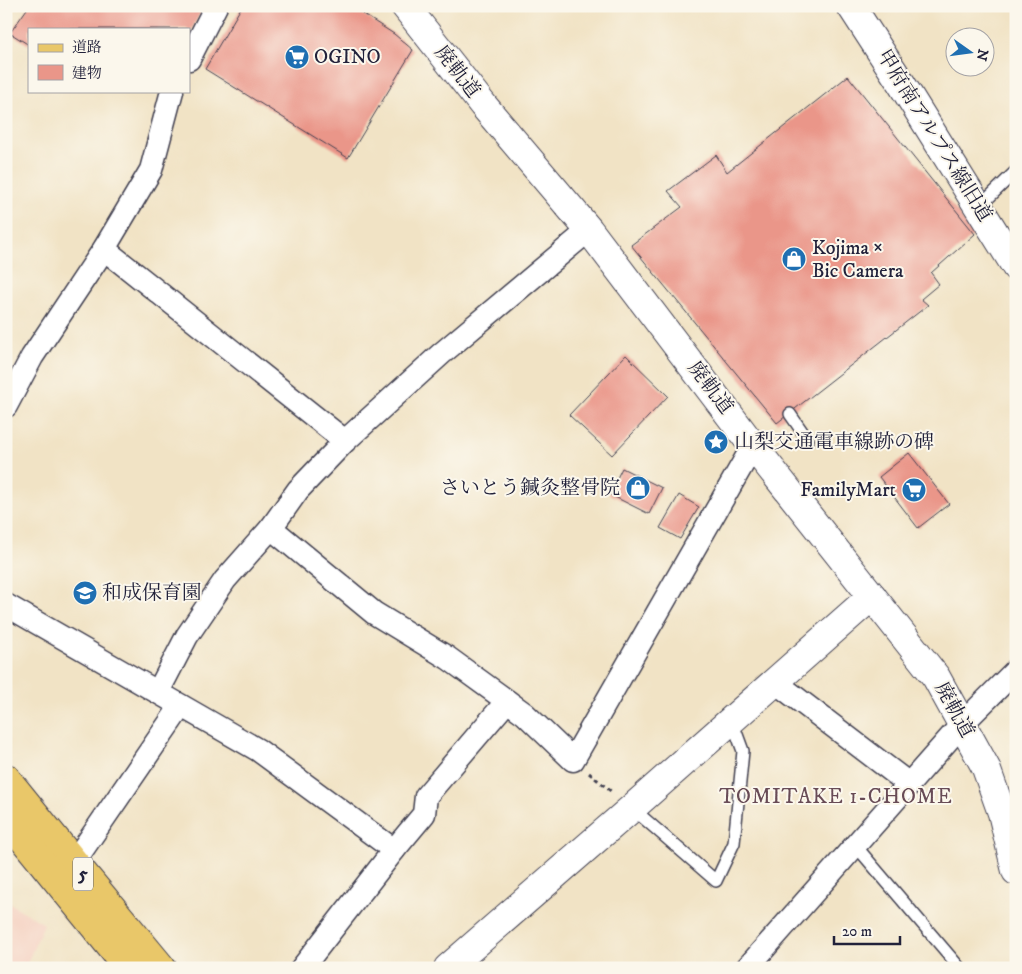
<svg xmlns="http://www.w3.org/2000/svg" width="1022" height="974" font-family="'IM FELL DW Pica','Noto Serif JP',serif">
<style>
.built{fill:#f5d2c2}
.building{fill:#ea9689}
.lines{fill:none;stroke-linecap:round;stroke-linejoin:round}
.service-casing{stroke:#413f50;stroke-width:14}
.minor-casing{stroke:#413f50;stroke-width:25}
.tertiary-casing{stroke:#413f50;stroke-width:30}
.primary-casing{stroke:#413f50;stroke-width:30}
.path{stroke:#413f50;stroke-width:3;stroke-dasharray:4 4;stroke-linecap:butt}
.service{stroke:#fff;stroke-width:11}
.minor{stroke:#fff;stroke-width:22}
.tertiary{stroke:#fff;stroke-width:28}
.primary{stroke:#e9c769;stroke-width:28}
.labels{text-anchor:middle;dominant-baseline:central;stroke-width:4;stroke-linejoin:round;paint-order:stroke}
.shield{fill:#fbf7ec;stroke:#636270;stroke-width:1}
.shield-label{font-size:19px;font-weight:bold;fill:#22223b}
.poi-label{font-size:20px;fill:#22223b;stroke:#fbf7ec;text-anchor:start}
.street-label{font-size:20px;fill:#22223b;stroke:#fbf7ec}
.neighbourhood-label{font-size:21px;letter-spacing:1px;fill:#684b56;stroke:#fbf7ec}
</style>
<rect width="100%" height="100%" fill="#fbf7ec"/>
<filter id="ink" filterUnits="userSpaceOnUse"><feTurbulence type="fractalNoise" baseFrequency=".02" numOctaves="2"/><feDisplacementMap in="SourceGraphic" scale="10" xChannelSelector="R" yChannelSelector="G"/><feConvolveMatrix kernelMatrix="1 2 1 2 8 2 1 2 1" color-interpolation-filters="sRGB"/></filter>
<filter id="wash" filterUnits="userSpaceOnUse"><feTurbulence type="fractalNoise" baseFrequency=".0096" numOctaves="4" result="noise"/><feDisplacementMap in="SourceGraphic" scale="20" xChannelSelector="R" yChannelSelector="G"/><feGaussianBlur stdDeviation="1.12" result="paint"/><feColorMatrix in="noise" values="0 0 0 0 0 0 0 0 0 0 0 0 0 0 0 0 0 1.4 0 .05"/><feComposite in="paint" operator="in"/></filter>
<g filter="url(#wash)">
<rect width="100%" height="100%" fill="#f1e3c5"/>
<polygon class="built" points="6,901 44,924 25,968 6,968"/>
<g id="blocks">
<g class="building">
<polygon points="29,6 204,6 189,35 189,29 29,29 29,45 10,33"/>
<polygon points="242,6 350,6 394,34 413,50 348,158 205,69"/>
<polygon points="848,76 975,234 931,273 939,284 921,299 928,305 777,423 631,245 682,207 668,191 716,155 727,172"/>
<polygon points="626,355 668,396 612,455 569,415"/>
<polygon points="909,453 949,504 918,528 879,477"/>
<polygon points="622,468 662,488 649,514 609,494"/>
<polygon points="679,495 699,507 680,539 660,528"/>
</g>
</g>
</g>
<g filter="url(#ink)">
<use href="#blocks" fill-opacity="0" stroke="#413f50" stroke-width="1"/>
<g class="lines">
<defs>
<g id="service">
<polyline points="978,208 1016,171"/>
<polyline points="790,414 808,440"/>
<polyline points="632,808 716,881 734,843 743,751 732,721"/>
<polyline points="855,845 960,968"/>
</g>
<g id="minor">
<polyline points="189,59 216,6"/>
<polyline points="104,249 345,441"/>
<polyline points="6,406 32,357 104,249 151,170 172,91"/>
<polyline points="271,528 374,613 448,658 525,714 573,760 753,446"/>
<polyline points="6,605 258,750 394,850"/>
<polyline points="774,681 909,784"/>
<polyline points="158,692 187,636 225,580 271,528 298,490 345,441 441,354 589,230"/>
<polyline points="74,862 181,706"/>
<polyline points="302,968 394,850 424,814 426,796 507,701"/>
<polyline points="747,968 963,723 1016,670"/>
</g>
<g id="tertiary">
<polyline points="405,6 483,105 589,230 753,446 936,677 986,768 1002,813 1016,871"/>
<polyline points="851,6 901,83 1016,267"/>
<polyline points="448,968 632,808 872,596"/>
</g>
<g id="primary">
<polyline points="6,778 74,862 162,968"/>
<polyline points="6,818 128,968"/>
</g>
</defs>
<use href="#service" class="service-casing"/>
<use href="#minor" class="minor-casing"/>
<use href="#tertiary" class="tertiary-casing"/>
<use href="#primary" class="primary-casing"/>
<polyline class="path" points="589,773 613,793"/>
<use href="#service" class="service"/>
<use href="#minor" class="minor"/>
<use href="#tertiary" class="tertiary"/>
<use href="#primary" class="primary"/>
</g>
</g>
<defs>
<symbol id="supermarket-disc" viewBox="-11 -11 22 22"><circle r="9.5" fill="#1f6fb2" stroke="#fbf7ec"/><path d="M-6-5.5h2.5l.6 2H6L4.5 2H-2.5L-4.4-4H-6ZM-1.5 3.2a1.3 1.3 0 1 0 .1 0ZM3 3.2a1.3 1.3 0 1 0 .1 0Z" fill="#fff"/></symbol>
<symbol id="shop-disc" viewBox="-11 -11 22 22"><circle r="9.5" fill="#1f6fb2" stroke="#fbf7ec"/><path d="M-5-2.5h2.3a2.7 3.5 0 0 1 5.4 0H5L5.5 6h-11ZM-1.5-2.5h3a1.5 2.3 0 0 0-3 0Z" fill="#fff"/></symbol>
<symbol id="sight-disc" viewBox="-11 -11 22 22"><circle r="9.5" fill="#1f6fb2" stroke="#fbf7ec"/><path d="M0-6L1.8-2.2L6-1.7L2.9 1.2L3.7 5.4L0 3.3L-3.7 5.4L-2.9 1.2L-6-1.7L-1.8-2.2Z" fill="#fff"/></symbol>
<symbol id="school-disc" viewBox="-11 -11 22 22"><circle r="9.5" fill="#1f6fb2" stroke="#fbf7ec"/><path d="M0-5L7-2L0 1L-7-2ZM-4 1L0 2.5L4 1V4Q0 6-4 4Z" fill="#fff"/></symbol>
</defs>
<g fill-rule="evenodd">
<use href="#supermarket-disc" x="283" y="43" width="28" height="28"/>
<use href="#shop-disc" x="780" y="245" width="28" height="28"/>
<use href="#sight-disc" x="702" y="428" width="28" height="28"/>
<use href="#shop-disc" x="624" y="474" width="28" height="28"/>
<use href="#supermarket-disc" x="900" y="476" width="28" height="28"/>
<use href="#school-disc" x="71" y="579" width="28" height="28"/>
</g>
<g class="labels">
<rect class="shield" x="73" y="857.5" width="20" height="33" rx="4"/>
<g class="shield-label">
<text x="83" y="874">5</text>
</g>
<g class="poi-label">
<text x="314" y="57">OGINO</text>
<text x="812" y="248">Kojima ×<tspan x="812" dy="23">Bic Camera</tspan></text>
<text x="734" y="442">山梨交通電車線跡の碑</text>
<text x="620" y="488" text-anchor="end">さいとう鍼灸整骨院</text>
<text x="896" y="490" text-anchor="end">FamilyMart</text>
<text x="102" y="593">和成保育園</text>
</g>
<g class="street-label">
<text transform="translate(457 72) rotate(52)">廃軌道</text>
<text transform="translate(934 136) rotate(58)">甲府南アルプス線旧道</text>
<text transform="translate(710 388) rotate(53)">廃軌道</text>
<text transform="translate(954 710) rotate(61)">廃軌道</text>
</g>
<g class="neighbourhood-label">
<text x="836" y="797">TOMITAKE 1-CHOME</text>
</g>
</g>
<rect width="1022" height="974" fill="none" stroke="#fbf7ec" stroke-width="25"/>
<rect x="28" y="28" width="162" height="65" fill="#fbf7ec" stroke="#a4a2a5"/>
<rect x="38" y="44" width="25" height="8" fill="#e9c769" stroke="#a4a2a5"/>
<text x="72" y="52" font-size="15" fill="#22223b">道路</text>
<rect x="38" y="65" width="25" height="15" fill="#ea9689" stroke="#a4a2a5"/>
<text x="72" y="78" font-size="15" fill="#22223b">建物</text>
<g transform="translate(970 52) rotate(104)"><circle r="24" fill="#fbf7ec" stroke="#a4a2a5"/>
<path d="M0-4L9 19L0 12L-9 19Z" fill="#1f6fb2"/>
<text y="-8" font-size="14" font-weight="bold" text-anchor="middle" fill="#22223b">N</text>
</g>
<path d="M834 936v8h66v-8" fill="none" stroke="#22223b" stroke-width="2.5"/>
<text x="842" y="936" font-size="15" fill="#22223b" stroke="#fbf7ec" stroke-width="4" paint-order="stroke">20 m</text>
</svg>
